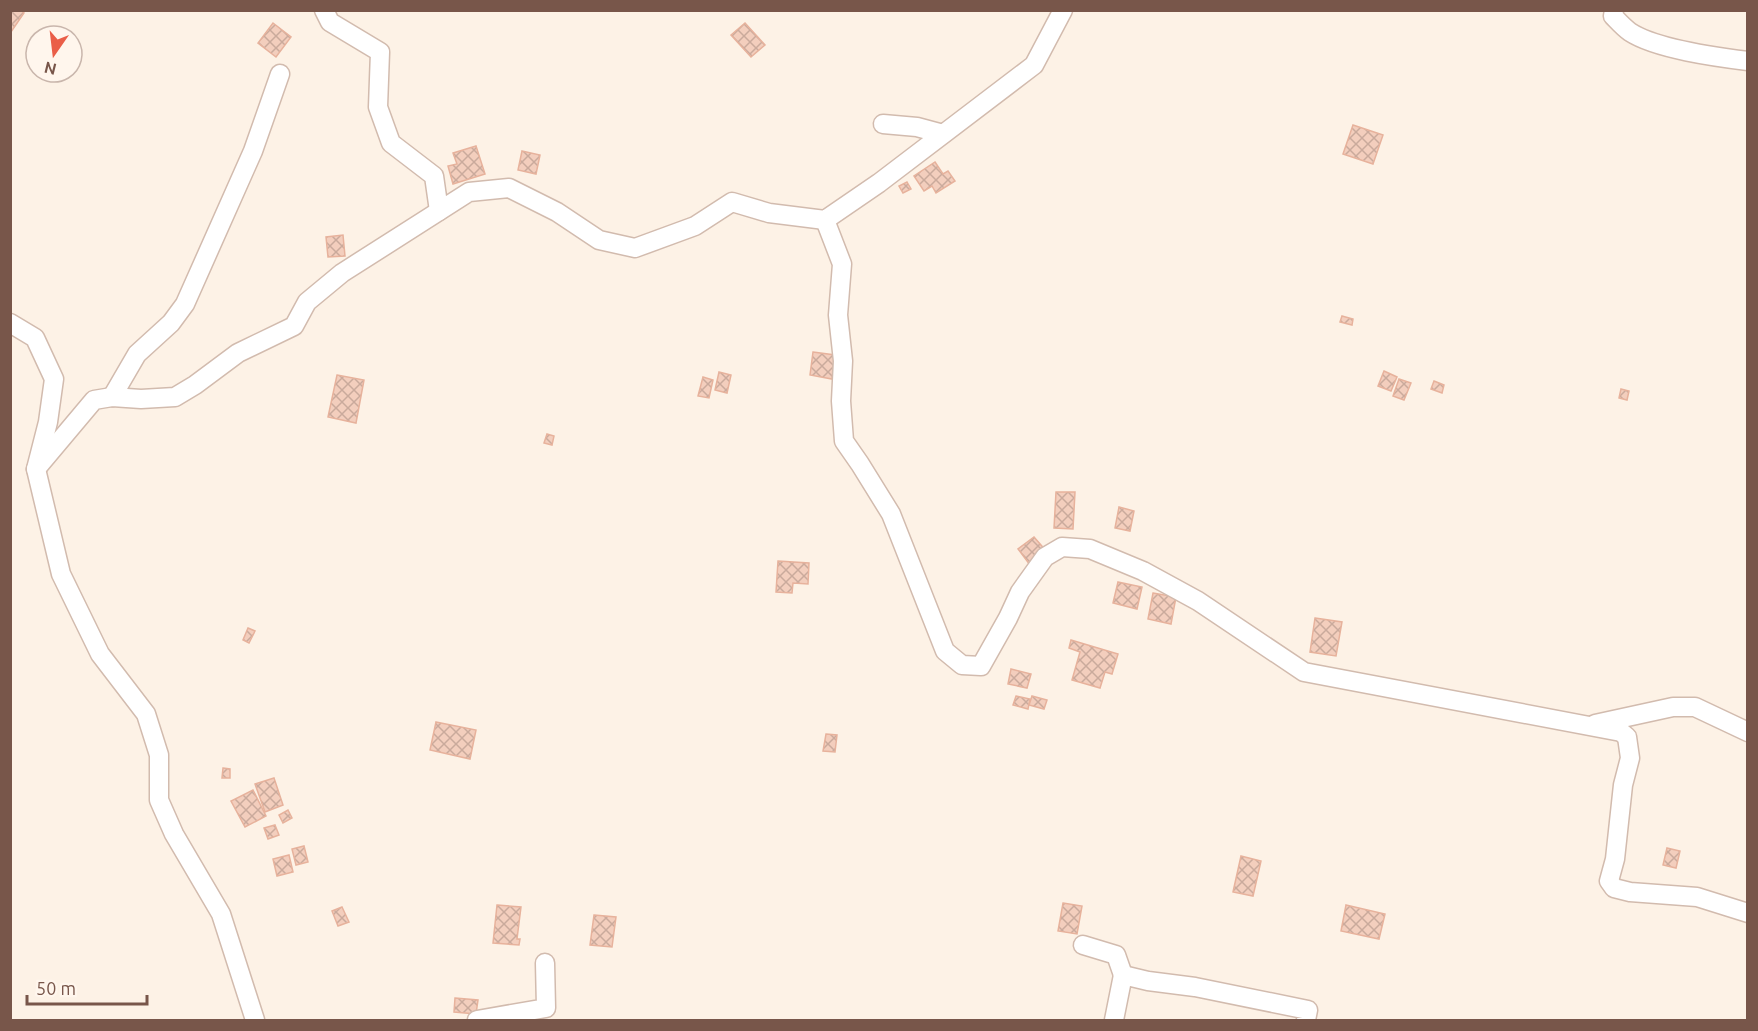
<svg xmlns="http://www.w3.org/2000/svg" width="1758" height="1031" font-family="Ubuntu,sans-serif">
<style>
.building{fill:url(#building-cross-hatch);stroke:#e7b29c;stroke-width:1.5}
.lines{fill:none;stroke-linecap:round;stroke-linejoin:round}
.minor-casing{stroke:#d2bbae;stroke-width:21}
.minor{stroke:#fff;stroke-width:18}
</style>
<defs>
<pattern id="building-cross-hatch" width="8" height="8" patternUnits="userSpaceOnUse" patternTransform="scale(1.5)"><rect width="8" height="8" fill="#f3cebd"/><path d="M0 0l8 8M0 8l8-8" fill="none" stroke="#caaa9c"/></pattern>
</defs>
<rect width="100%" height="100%" fill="#fdf2e6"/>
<g class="building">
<polygon points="10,10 20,10 24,13 11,32"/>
<polygon points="273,23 291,37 276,57 258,43"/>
<polygon points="745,23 765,45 751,57 731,35"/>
<polygon points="1353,125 1383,135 1373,164 1343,154"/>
<polygon points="476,146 485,174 453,184 448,166 457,164 453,153"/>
<polygon points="522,151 540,155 536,174 518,170"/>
<polygon points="935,162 943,174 948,171 955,181 936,193 932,186 924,191 914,176"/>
<polygon points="907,182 911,189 903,193 899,186"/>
<polygon points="343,235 345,256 328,257 326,237"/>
<polygon points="1342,316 1353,319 1352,325 1340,322"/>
<polygon points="813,352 835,355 832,379 810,375"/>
<polygon points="1384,371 1397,377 1391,391 1378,386"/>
<polygon points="719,372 731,375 727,393 715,390"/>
<polygon points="337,375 364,380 356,423 328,417"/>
<polygon points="703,377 713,380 709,398 698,396"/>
<polygon points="1399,379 1411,383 1404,400 1393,396"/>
<polygon points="1434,381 1444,385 1442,393 1431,389"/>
<polygon points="1621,389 1629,391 1627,400 1619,398"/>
<polygon points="547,434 554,436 552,445 544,443"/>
<polygon points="1056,492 1075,492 1073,529 1054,528"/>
<polygon points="1119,507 1134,511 1130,531 1115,528"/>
<polygon points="1034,537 1047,552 1030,565 1018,549"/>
<polygon points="778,561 809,563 808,584 793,583 792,593 776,592"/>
<polygon points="1118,582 1142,587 1137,609 1113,603"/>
<polygon points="1153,593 1176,597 1171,624 1148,619"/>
<polygon points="1315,618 1342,622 1336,656 1310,652"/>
<polygon points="248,628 255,631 249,643 243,640"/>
<polygon points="1071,640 1118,654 1112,674 1105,672 1100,688 1072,680 1080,652 1069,648"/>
<polygon points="1011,669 1031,674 1027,688 1008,684"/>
<polygon points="1016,696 1030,699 1028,709 1013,705"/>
<polygon points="1032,696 1047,700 1044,709 1029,705"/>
<polygon points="436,722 476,730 470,759 430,750"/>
<polygon points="826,734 837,735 835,752 823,751"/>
<polygon points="223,768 230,769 230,778 222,778"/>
<polygon points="274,778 283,805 265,812 255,784"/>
<polygon points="253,790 266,816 245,827 231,801"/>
<polygon points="288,810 292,818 283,823 279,815"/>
<polygon points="275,825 279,835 268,839 264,828"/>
<polygon points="304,846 308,862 296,865 292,849"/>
<polygon points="1667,848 1680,851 1676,868 1663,865"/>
<polygon points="289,855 293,872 277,876 273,859"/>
<polygon points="1241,856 1261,861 1253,896 1233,892"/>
<polygon points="1063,903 1082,906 1077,934 1058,931"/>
<polygon points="497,905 521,907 517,939 520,939 519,945 493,943"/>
<polygon points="1346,905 1385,914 1379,939 1341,931"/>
<polygon points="342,907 349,922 338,926 332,911"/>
<polygon points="594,915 616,917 612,947 590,945"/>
<polygon points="455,998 478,1000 476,1014 454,1012"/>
</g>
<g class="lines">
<defs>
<g id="minor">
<polyline points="324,10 330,22 380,52 378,107 391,143 434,176 439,211"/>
<path d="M 1614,10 L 1613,16 C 1618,21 1623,27 1630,32 C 1656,49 1716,57 1748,61"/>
<polyline points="883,124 917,127 943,134"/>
<polyline points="825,220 842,264 838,315 843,361 841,401 844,441 860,464 891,514 945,651 962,665 981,666 1008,618 1020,592 1045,557 1062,547 1090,549 1143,571 1198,601 1304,672 1621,732 1627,737 1630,758 1623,785 1615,859 1609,881 1614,888 1630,892 1697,897 1748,913"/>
<polyline points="10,323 35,338 54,379 48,422 36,469 61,574 100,654 146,714 159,755 159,800 174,834 221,914 255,1020"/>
<polyline points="112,397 137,354 171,323 185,304 253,151 280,74"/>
<polyline points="36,469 94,400 112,397 141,399 175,397 195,385 238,353 294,326 307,302 342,273 469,192 509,188 557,212 599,240 635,248 695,226 732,202 769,213 825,220 879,183 1034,65 1063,10"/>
<polyline points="1595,724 1673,707 1695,707 1748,732"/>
<polyline points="1083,945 1116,955 1123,975"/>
<polyline points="477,1020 546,1008 545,963"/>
<polyline points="1114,1020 1123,975 1148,981 1195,987 1308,1010 1306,1020"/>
</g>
</defs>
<use href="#minor" class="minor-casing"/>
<use href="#minor" class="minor"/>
</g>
<rect width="1758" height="1031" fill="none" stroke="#78564a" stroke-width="24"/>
<g transform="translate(54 54) rotate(194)"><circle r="28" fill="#fff6ed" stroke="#c9b6ac" stroke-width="1.5"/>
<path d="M0-4.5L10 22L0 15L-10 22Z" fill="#ea5e48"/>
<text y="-9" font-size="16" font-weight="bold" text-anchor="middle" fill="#78564a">N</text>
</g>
<path d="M27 995v9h120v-9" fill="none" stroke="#78564a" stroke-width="3"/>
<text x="36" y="995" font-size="18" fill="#78564a" stroke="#fff6ed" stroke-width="4.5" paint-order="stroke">50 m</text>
</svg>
